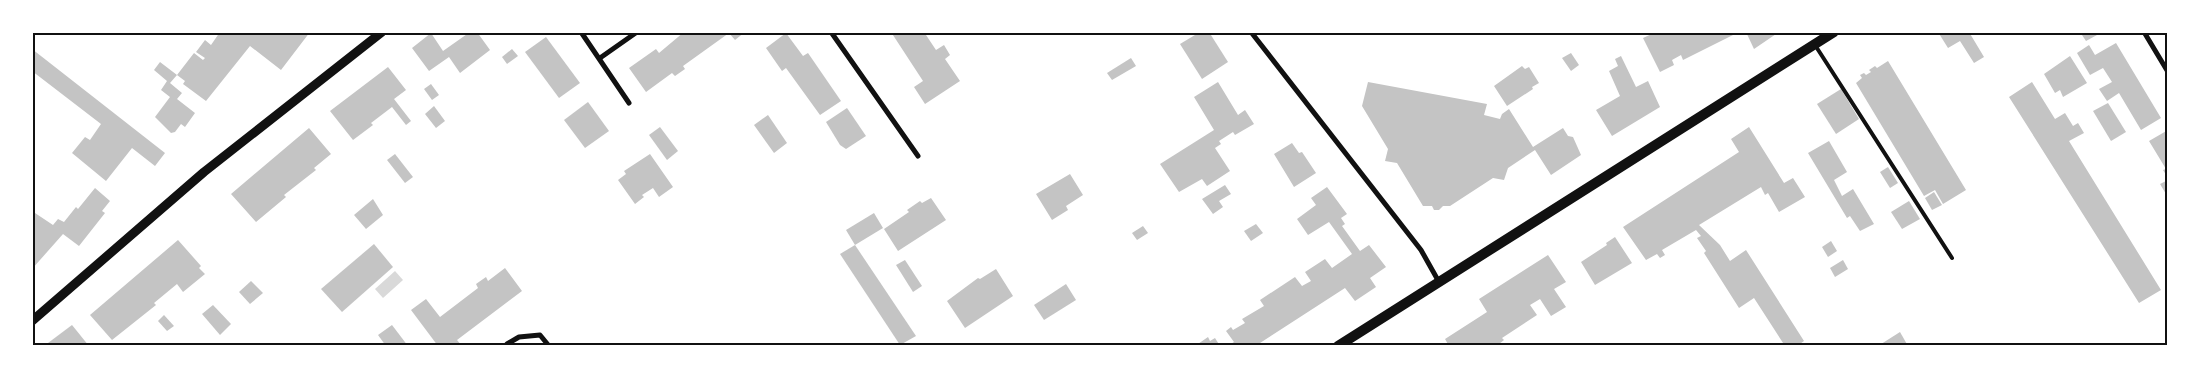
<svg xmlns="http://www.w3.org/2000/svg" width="2200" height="378" font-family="'PT Sans',sans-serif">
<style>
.water{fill:#d9d9d9}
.building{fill:#c4c4c4}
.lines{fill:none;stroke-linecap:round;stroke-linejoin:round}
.service{stroke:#111;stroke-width:4}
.minor{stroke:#111;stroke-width:5}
.tertiary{stroke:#111;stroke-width:9}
.secondary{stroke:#111;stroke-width:10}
.neatline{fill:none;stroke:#111;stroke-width:2}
</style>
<rect width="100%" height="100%" fill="#fff"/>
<polygon class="water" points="395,271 403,280 383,298 375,289"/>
<g class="building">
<polygon points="220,32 310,32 281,70 250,46 206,101 183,84 185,81 177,75 170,83 182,93 177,99 195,113 185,127 181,124 175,132 171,133 155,117 170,97 161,90 167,81 154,70 160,62 177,75 194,53 203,60 205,58 196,52 205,40 211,45"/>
<polygon points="470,32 477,32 490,50 460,73 449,57 429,71 412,48 431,33 443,51"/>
<polygon points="684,32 745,32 735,40 729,33 683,66 685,69 675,76 672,73 646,92 629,68 656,49 659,53"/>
<polygon points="891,32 924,32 936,50 944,45 950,55 945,59 960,81 925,104 914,87 923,81"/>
<polygon points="1200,32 1209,32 1228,62 1202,79 1180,44"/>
<polygon points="1656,32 1739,32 1683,60 1681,55 1672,60 1674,65 1660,72 1643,38"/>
<polygon points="1746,32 1779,32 1754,49"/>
<polygon points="1938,32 1969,32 1984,57 1974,63 1960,41 1948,48"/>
<polygon points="2080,32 2095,32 2097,35 2086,41"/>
<polygon points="786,33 803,56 808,53 841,101 820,115 786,68 782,71 766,48"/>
<polygon points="546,37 580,83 559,98 525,52"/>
<polygon points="2116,43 2161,118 2141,130 2119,93 2107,101 2099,89 2112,82 2103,68 2090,75 2077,53 2089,45 2095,55"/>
<polygon points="32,49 165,153 155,166 132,148 106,181 72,153 85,137 90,140 101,124 32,71"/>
<polygon points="512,49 518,56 507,64 502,57"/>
<polygon points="1571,53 1579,65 1571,71 1562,58"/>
<polygon points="1621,56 1636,87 1648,81 1660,107 1612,136 1596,110 1620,96 1609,71 1618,66 1615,59"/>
<polygon points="2070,56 2087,83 2063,97 2060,90 2055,93 2044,74"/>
<polygon points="1131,58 1136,66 1112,80 1107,73"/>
<polygon points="1888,61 1966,190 1943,204 1935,190 1924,196 1856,83 1862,78 1860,75 1864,73 1866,75 1871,72 1869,70 1875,66 1877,68"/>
<polygon points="1522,66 1525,69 1529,67 1539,83 1532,87 1533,89 1507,106 1494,86"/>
<polygon points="388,67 406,90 394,99 411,121 406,125 392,107 371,123 373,125 353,140 330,111"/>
<polygon points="1218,82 1238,115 1245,110 1254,124 1235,135 1233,132 1219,141 1221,144 1215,148 1230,171 1207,186 1202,179 1179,192 1160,164 1214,130 1194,97"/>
<polygon points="1368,82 1487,104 1484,115 1500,119 1502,114 1509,109 1533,147 1563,128 1568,136 1573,137 1581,155 1551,175 1535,150 1508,168 1504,180 1493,178 1450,206 1443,206 1439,210 1434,210 1432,206 1423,206 1397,163 1385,161 1388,149 1362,106"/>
<polygon points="2032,82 2055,119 2065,113 2073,126 2078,123 2084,133 2069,141 2161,290 2139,303 2009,97"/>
<polygon points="431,84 439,95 432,100 424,89"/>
<polygon points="1841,89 1859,119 1836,134 1817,104"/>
<polygon points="588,102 609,131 585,148 564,120"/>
<polygon points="2108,103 2126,132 2111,141 2093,111"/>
<polygon points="434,106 445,121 436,128 425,114"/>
<polygon points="847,108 866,136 846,149 840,145 826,122"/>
<polygon points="768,115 787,143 774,153 754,125"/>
<polygon points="660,127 678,151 667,160 649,135"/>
<polygon points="1749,127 1784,183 1793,178 1805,197 1779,212 1768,193 1765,195 1761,187 1699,225 1720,245 1730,261 1746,250 1804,341 1797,346 1785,346 1754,298 1739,308 1704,253 1706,251 1697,238 1701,236 1696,230 1662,250 1665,255 1660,258 1657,254 1646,260 1623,227 1739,152 1731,139"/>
<polygon points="309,128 331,154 314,168 316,170 284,195 286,197 256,222 231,194"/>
<polygon points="2168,130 2168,178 2163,170 2166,169 2149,141"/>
<polygon points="1829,141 1847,172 1834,180 1842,196 1853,189 1874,224 1860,231 1850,216 1847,218 1808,153"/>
<polygon points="1292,143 1299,153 1302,152 1316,173 1294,187 1274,154"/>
<polygon points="395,154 413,177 405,183 387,160"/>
<polygon points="650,154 673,187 659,197 653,188 642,195 644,197 635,204 618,180 626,174 624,171"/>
<polygon points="1888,167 1898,183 1890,188 1880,172"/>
<polygon points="1070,174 1083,195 1066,206 1068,210 1052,220 1036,194"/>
<polygon points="2168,180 2168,193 2166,194 2160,184"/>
<polygon points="1225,185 1231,194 1219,201 1223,207 1213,214 1202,199"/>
<polygon points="1327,187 1347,214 1341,218 1345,224 1342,226 1360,251 1369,245 1386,267 1370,278 1376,287 1355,301 1345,288 1260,343 1262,346 1228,346 1234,342 1226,331 1231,327 1233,330 1245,323 1242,319 1264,306 1260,300 1295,277 1302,286 1311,281 1305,272 1325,259 1332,268 1352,254 1329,222 1308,235 1297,219 1316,205 1311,198"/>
<polygon points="95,188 110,201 102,211 105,213 79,246 63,234 32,269 32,211 53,225 58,219 64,222 76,207 78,209"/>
<polygon points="1934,192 1942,205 1932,210 1925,198"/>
<polygon points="931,198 946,220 898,251 884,229 909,212 907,210 920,201 922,203"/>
<polygon points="373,199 383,215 366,229 354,215"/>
<polygon points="1909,201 1920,219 1902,229 1891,212"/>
<polygon points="874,213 883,228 855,245 846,230"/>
<polygon points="1256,224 1263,233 1251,241 1244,231"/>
<polygon points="1143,226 1148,233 1137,240 1132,233"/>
<polygon points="1615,237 1632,263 1595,285 1581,262 1607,245 1606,243"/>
<polygon points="178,240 201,266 199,268 205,274 183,292 177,284 154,303 156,305 112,340 90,315"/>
<polygon points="1831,241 1837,251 1828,257 1822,247"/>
<polygon points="374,244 393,267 342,312 321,289"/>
<polygon points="855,245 916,336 900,345 840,254"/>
<polygon points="1548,255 1566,282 1554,289 1566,307 1551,316 1540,299 1530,305 1537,315 1502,338 1504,340 1499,344 1500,346 1449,346 1445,339 1487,312 1479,299"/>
<polygon points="905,260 922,286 913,292 896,265"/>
<polygon points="1843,260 1848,269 1835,277 1830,268"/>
<polygon points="505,268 522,291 457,340 462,346 438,346 411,310 426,299 440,317 478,288 476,284 486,277 488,281"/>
<polygon points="996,269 1013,296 965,328 947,301 978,278 980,279"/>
<polygon points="251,281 263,293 250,304 239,292"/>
<polygon points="1066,284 1076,300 1044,320 1034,305"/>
<polygon points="213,305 231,324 220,335 202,314"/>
<polygon points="164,315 174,326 167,331 158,321"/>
<polygon points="72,325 89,346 50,346 48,343"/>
<polygon points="392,325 408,346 386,346 378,335"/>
<polygon points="1900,332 1908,346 1878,346"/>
<polygon points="1208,337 1210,341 1215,338 1220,346 1195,346"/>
</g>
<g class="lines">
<polyline class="service" points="1815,45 1952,258"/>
<g class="minor">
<polyline points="581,32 629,103"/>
<polyline points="831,32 918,156"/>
<polyline points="1251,32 1421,250 1439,282"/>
<polyline points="2144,32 2168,72"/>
<polyline points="600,58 637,32"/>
<polyline points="507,344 519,337 540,335 549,346"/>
</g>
<polyline class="tertiary" points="32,321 204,172 382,32"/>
<polyline class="secondary" points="1338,346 1834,32"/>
</g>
<rect width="2200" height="378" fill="none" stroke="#ffffff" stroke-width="68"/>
<rect x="34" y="34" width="2132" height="310" class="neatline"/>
</svg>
